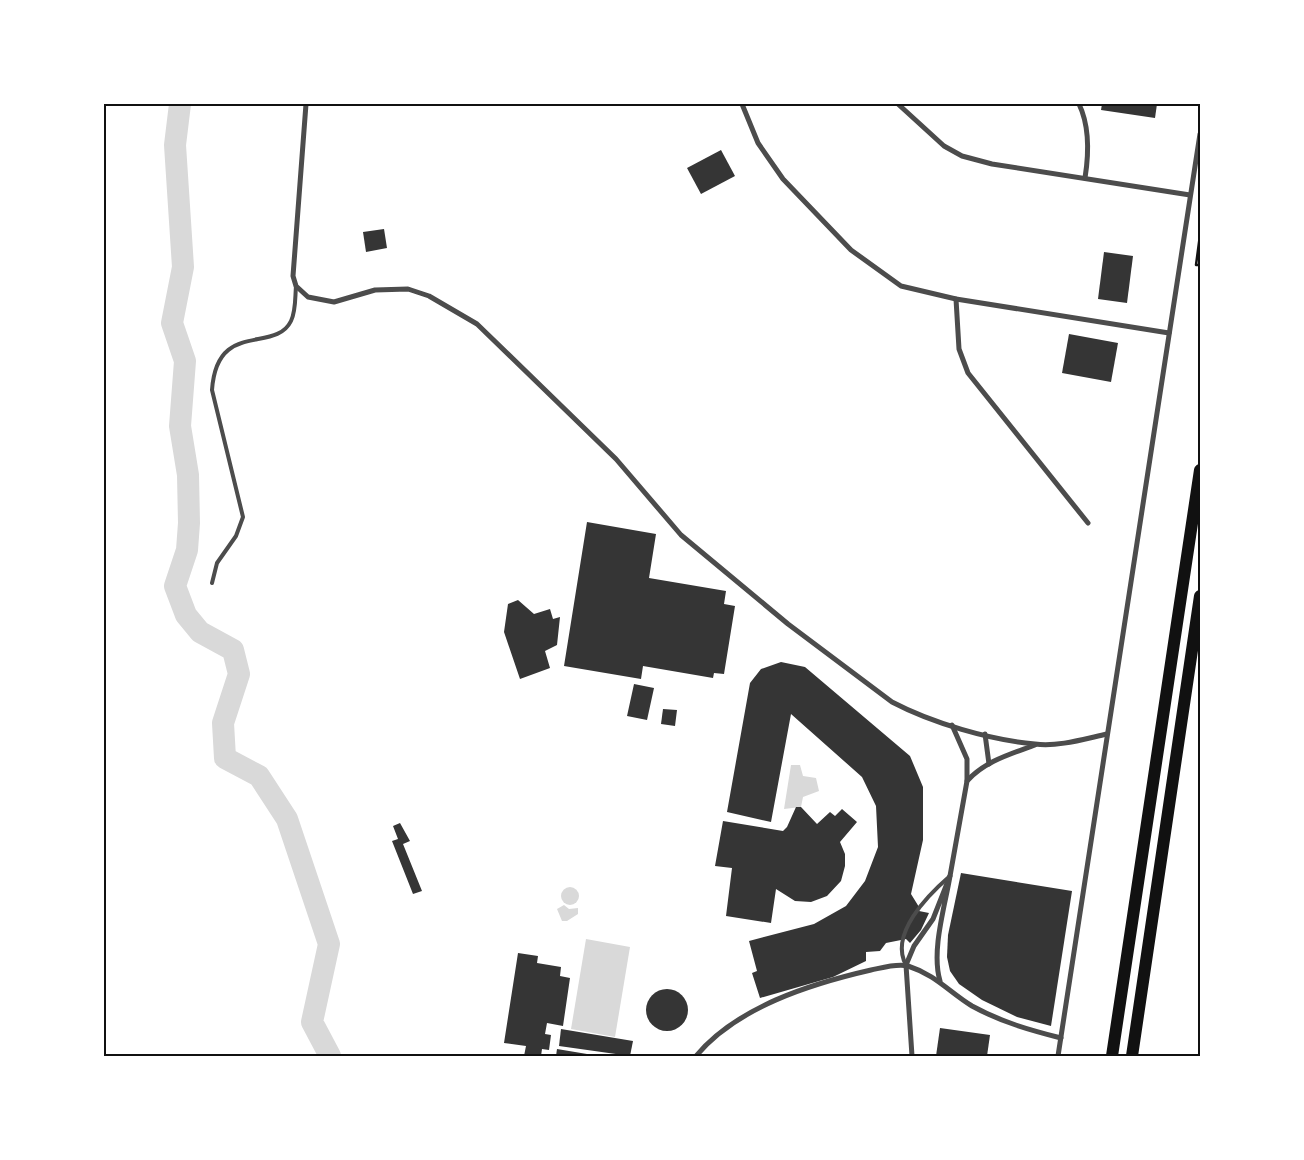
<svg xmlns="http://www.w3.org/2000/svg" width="1304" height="1160" font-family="'Archivo Narrow',sans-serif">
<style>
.water{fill:#d9d9d9}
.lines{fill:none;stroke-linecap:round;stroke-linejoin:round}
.river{stroke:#d9d9d9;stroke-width:22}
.building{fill:#353535}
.path{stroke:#111;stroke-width:2.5}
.service{stroke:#4c4c4c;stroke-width:4}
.minor{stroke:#4c4c4c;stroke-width:5}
.trunk{stroke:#111;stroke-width:12}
.neatline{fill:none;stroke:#111;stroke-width:2}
</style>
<rect width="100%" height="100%" fill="#fff"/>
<g class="water">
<polygon points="791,765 800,765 803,776 816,778 819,791 803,797 801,807 784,809"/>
<circle cx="570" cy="896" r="9"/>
<polygon points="564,905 569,909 578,908 578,914 567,921 562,921 557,909"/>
<polygon points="586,939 630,947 615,1037 571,1029"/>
</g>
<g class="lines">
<polyline class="river" points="180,104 175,145 183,267 172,323 185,361 180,426 188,475 189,523 187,550 175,586 186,615 200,632 233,650 239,674 223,723 225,758 259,776 287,819 329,944 312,1022 330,1056"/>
</g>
<g class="building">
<polygon points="1102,104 1157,104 1155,118 1101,110"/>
<polygon points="721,150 735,176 701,194 687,168"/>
<polygon points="384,229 387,248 366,252 363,232"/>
<polygon points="1104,252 1133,256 1127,303 1098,299"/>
<polygon points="1069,334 1118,343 1111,382 1062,373"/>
<polygon points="587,522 656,534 649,578 726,591 724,604 735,606 724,674 714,673 713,678 643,666 641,679 564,666"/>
<polygon points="518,600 534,614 550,609 553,619 560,617 557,645 545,651 550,668 520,679 504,632 508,604"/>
<polygon points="781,662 805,667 910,756 923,787 923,840 911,894 919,907 919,911 929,913 921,930 910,943 906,939 886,943 880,951 866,952 866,961 833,977 760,998 752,973 757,971 749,941 814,924 846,906 865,881 878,847 876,806 862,777 791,714 771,822 727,812 750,683 761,669"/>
<polygon points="634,684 654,688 647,720 627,716"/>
<polygon points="663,709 677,710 675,726 661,724"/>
<polygon points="796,807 801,807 817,824 830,812 835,816 842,809 857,822 840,842 845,854 845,866 841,881 827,896 811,902 795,901 776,889 771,923 726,916 732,868 715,866 723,821 783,831 787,827"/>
<polygon points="400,823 410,841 403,844 422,891 413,894 392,841 398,839 393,826"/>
<polygon points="961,873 1072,891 1051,1026 1017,1017 982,1000 959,984 950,971 947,957 948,935"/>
<polygon points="518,953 538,956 537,963 561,967 560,976 570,978 563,1026 547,1023 545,1034 551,1035 549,1050 542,1049 541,1056 524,1056 526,1046 504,1043"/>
<circle cx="667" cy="1010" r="21"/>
<polygon points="940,1028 990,1035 987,1056 936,1056"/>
<polygon points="561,1029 633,1041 630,1056 559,1046"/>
<polygon points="557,1049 593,1055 593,1056 556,1056"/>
</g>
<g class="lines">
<polyline class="path" points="1200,235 1196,265 1199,265 1200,259"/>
<g class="service">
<path d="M 212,583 L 217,563 L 236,536 L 243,517 L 212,390 C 217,319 275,354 291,321 C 296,311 295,297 296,286"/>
<path d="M 906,965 C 889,934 928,895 950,876"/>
</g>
<g class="minor">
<path d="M 306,104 L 293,276 L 296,286 L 308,297 L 334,302 L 375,290 L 408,289 L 429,296 L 477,324 L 616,459 L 681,535 L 788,624 L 892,702 C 932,723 990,740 1035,744 C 1058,747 1084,739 1107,734"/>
<polyline points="742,104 758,143 783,179 851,250 901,286 956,299 1169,333"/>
<polyline points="898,104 944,146 962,156 992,164 1190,195"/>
<path d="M 1079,104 C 1090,127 1089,153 1085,178"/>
<polyline points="956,299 959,349 968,373 1088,523"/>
<polyline points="952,725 967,759 967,781"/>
<polyline points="985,734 989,764"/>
<path d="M 950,876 L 967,781 C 985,761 1011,754 1035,745"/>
<path d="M 696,1056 C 737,1007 810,984 871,970 C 881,968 897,963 908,966 C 936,975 949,992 972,1006 C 1001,1022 1030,1030 1061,1038"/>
<path d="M 912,1056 L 906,965 L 914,946 L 933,919 L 950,876 C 945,906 931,951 940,981"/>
<polyline points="1058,1056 1200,134"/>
</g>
<g class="trunk">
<polyline points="1112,1056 1200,470"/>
<polyline points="1132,1056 1200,596"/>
</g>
</g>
<rect width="1304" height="1160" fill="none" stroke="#ffffff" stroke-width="210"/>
<rect x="105" y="105" width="1094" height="950" class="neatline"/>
</svg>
